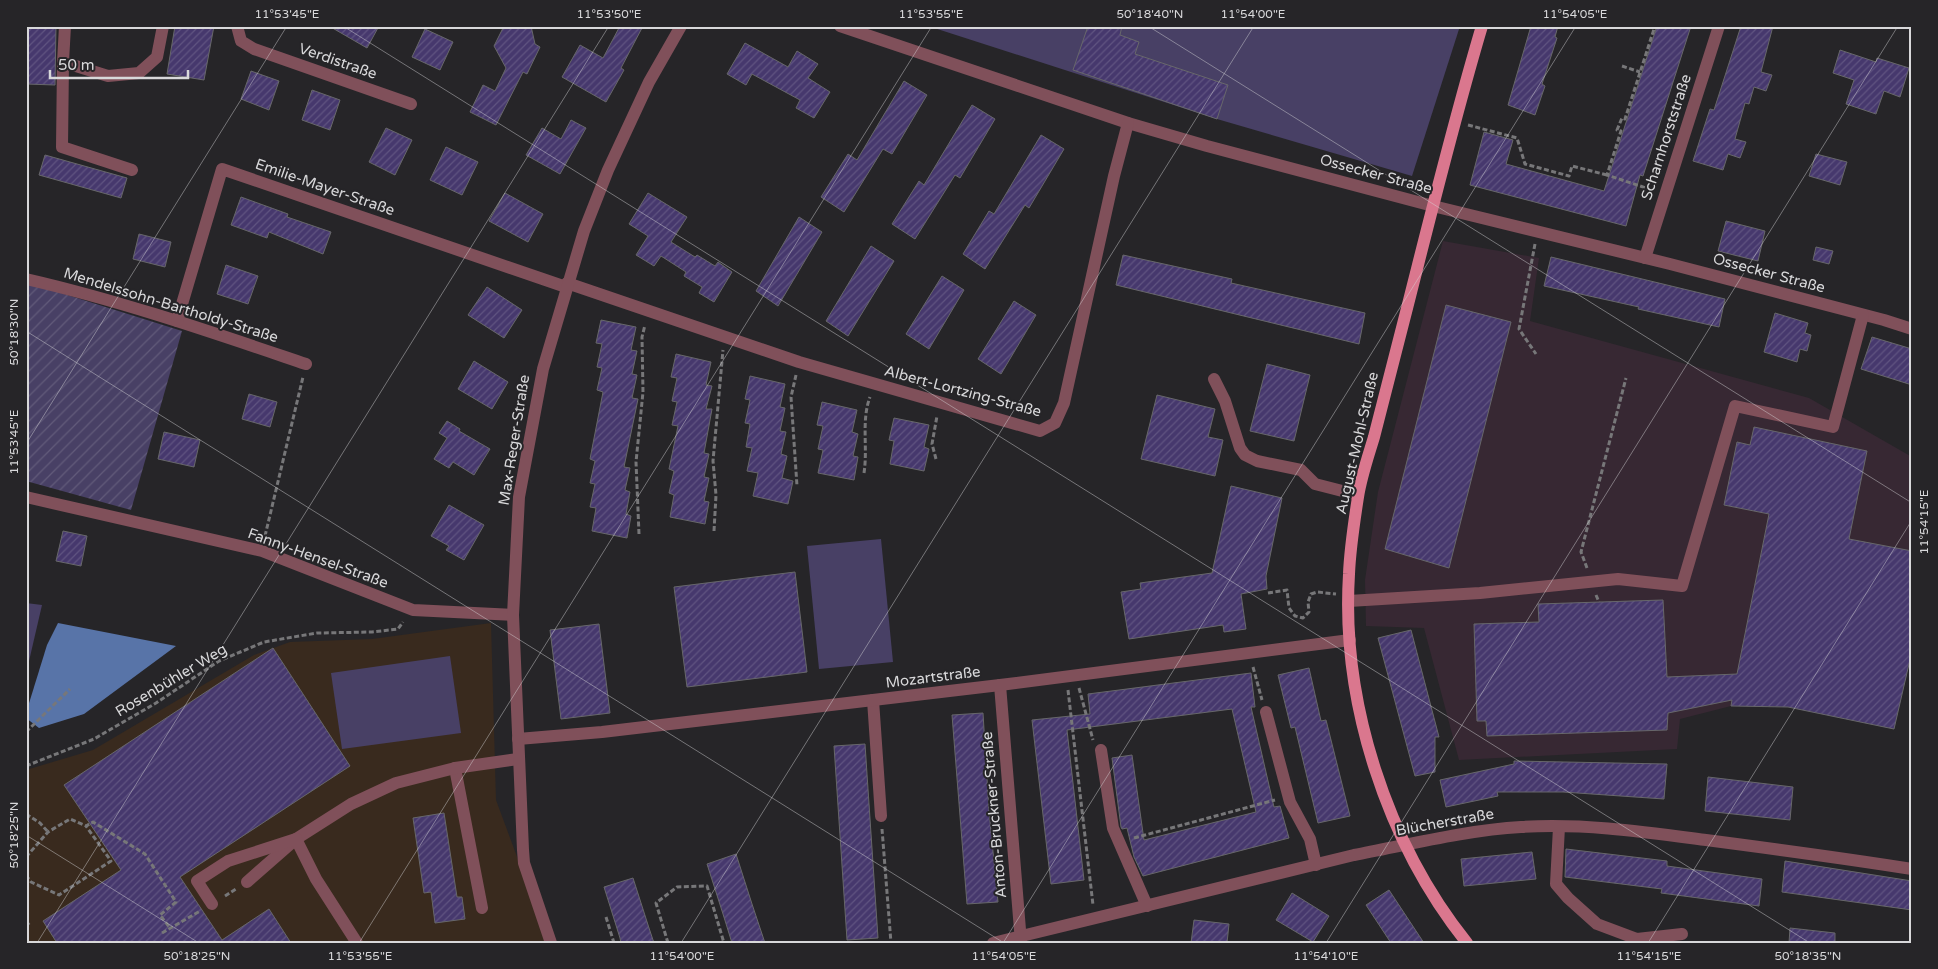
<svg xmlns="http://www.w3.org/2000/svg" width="1938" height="969" font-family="'Varela Round',sans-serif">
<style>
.commercial{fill:#372833}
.education{fill:#392a1e}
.grass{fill:#484065}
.garden{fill:url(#garden-furrows)}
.water{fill:#5874a8}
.building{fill:url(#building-hatch);stroke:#67676a}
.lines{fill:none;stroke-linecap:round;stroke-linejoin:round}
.path{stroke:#777779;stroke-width:3;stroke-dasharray:5 2.5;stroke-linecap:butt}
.minor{stroke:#80505a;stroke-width:12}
.major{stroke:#da778e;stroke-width:12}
.ticks{fill:none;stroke:#d8d8da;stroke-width:1;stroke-opacity:0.45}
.labels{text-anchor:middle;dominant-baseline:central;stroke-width:4;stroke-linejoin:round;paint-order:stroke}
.street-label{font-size:15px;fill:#d8d8da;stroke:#262528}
.neatline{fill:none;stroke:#d8d8da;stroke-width:2}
.ticks-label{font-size:12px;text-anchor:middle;fill:#d8d8da}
</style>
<defs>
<pattern id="garden-furrows" width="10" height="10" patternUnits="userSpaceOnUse" patternTransform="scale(1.25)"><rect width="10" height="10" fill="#484065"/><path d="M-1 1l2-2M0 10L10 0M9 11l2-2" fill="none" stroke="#625b7a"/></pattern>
<pattern id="building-hatch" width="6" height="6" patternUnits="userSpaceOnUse" patternTransform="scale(1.25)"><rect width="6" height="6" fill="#46386d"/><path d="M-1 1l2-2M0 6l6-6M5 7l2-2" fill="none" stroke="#605481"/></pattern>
</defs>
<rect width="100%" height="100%" fill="#262528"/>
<polygon class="commercial" points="1443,241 1539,258 1530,321 1809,398 1912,457 1912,551 1767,524 1731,706 1680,719 1677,749 1459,760 1424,628 1366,626 1365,580 1378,492"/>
<polygon class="education" points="491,623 496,800 549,943 26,943 26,770 93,750 254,655 290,642 372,639"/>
<g class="grass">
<polygon points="928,26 1460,26 1412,176 1217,119"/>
<polygon points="881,539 893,662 819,669 807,546"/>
<polygon points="26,603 42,605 26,674"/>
<polygon points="450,656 461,733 342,749 331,673"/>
</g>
<polygon class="garden" points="26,282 182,331 131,510 26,481"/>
<polygon class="water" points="58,623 176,646 84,714 39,728 26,718 26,713 47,645"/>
<g class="building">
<polygon points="26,26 56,26 55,85 26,84"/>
<polygon points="175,26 214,26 204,80 167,74"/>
<polygon points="329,26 379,26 367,48"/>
<polygon points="504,26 531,26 535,44 540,47 527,74 523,72 496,125 470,112 483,85 495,91 506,68 494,46"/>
<polygon points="620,26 643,26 621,68 624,70 606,102 562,77 580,45 603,58"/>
<polygon points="1088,26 1122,26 1120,35 1139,42 1135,54 1228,85 1217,119 1073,70"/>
<polygon points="1531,26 1558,26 1555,37 1557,38 1542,84 1545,86 1535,115 1508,105"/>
<polygon points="1657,26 1691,26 1643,176 1640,175 1626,226 1470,185 1484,132 1513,140 1506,164 1604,191"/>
<polygon points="1741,26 1773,26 1761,72 1772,75 1766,91 1754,87 1749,104 1745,103 1735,139 1746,142 1740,158 1728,154 1723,170 1693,161 1710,109 1714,110"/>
<polygon points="425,29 453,42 440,70 412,57"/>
<polygon points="745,43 788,67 797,51 818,64 808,78 830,92 814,118 796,108 800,100 752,74 746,85 727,74"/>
<polygon points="1840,50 1876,62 1877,58 1909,68 1900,97 1884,91 1876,114 1846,104 1854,80 1833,73"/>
<polygon points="251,71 279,81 269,110 241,99"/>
<polygon points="904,81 927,95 892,154 883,149 844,212 821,197 848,154 857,160"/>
<polygon points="312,90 340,100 330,130 302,120"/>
<polygon points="972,105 995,119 960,178 955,175 915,239 892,224 919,181 924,185"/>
<polygon points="571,120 586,128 560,174 526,155 542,128 561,139"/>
<polygon points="386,128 412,140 395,175 369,162"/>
<polygon points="1041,135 1064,149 1029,208 1025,205 985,269 963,254 989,211 994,214"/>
<polygon points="446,147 478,162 462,195 430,180"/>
<polygon points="1816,154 1847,162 1840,185 1809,176"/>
<polygon points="45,155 127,178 121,198 39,175"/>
<polygon points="505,193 543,214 528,242 489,221"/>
<polygon points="648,193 687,217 671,242 695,257 697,255 715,266 718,262 732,272 714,302 699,293 702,287 684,276 686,272 661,256 654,266 636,255 648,236 629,224"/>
<polygon points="241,197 288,214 287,217 331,232 323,254 269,232 267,238 231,225"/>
<polygon points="799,217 822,232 778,306 756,291"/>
<polygon points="1726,221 1765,231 1758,261 1718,251"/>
<polygon points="139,234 171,242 165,267 133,259"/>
<polygon points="871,246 894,261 848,336 826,321"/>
<polygon points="1816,247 1833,251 1829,264 1813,260"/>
<polygon points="1123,255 1232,279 1231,283 1365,313 1359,344 1116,285"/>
<polygon points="1551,257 1725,299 1719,327 1638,309 1639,307 1544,286"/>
<polygon points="226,265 258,276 248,304 217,294"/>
<polygon points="942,276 964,290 929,349 906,334"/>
<polygon points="487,287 522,310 504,338 468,315"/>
<polygon points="1014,301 1036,315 1001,374 978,359"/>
<polygon points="1446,305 1511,322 1449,568 1385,549"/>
<polygon points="1775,313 1808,323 1805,333 1811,335 1807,351 1800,349 1797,362 1764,352"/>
<polygon points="601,320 636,327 631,350 637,351 632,374 637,375 632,398 638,399 624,467 630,468 625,490 630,492 626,514 631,516 627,538 592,531 596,508 590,507 595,484 590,483 595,461 590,459 603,392 597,390 602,368 597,367 602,344 596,343"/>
<polygon points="1872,337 1912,349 1912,385 1861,369"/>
<polygon points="676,354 711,362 706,385 712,386 706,409 712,409 704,453 709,454 704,477 709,478 704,501 709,502 705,524 670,517 674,495 669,493 674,471 669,469 678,426 672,425 677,402 672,401 677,378 671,377"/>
<polygon points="474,361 508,382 492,409 458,389"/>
<polygon points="1267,364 1310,375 1294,441 1250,431"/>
<polygon points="750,376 785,384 780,407 785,408 780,431 786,432 781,454 787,456 782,478 793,481 788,504 753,496 758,473 747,471 752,448 746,447 750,424 745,423 750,400 745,399"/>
<polygon points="249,394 277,402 270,427 242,419"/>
<polygon points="1157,395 1215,409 1208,437 1223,440 1215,476 1141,459"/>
<polygon points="822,402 857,410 852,432 858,434 853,456 858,457 854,480 818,473 823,450 818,449 823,426 817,425"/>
<polygon points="894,418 929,425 924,447 929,449 924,471 890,464 894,441 889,440"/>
<polygon points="447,421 460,429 459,431 490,449 474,475 453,462 449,468 434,459 447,438 439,433"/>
<polygon points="1754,427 1867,451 1849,539 1912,551 1912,651 1894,729 1788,707 1731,706 1732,700 1668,713 1667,730 1487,736 1486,721 1477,721 1474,624 1539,622 1538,604 1663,600 1667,677 1737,674 1769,514 1724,505 1737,442 1750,445"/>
<polygon points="164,432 200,440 194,467 158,459"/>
<polygon points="1231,486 1282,498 1266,576 1267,589 1241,594 1246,629 1224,632 1223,625 1129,639 1121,592 1141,589 1140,583 1212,573"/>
<polygon points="449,505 484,525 464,560 446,550 449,546 431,536"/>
<polygon points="63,531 87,536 81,566 56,561"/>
<polygon points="795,572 807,672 687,687 674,587"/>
<polygon points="599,624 610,713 561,719 550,630"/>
<polygon points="1411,630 1439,737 1435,737 1435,772 1415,776 1378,638"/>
<polygon points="273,648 350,766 180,877 222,940 269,909 291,943 57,943 43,921 121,870 64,785"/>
<polygon points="1309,668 1321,721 1326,720 1350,816 1318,823 1295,727 1291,728 1278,675"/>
<polygon points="1251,673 1255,707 1251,707 1274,807 1280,806 1289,838 1143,876 1134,857 1127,828 1122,829 1121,827 1112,758 1132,755 1144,840 1256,812 1232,709 1067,730 1084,880 1051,884 1032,720 1090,714 1088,694"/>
<polygon points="983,713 989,811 998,902 967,904 952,715"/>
<polygon points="865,744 878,938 847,940 834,746"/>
<polygon points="1514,761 1667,764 1664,799 1563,792 1497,792 1498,796 1446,807 1440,780 1514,764"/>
<polygon points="1708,777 1793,787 1790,820 1705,811"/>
<polygon points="444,813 457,897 462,897 465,919 435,923 431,892 424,893 413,818"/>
<polygon points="1566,849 1667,861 1667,866 1762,879 1759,906 1661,893 1662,889 1565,877"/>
<polygon points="1532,852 1536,879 1464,886 1461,859"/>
<polygon points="736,854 752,904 765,943 732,943 723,914 707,864"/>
<polygon points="1785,861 1912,881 1912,910 1782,892"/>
<polygon points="633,878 649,928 654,943 621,943 620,938 604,887"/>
<polygon points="1389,890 1424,943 1391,943 1366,905"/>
<polygon points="1292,893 1329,916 1313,942 1276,920"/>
<polygon points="1194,920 1229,924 1227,943 1191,943"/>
<polygon points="1790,928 1835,933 1835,943 1789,943"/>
</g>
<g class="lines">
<g class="path">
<polyline points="1622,66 1640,72"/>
<polyline points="1468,125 1517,138 1525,164 1569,176 1572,166 1607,175"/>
<polyline points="1652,190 1607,175 1621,131 1617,130 1622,118 1625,119 1655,26"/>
<polyline points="1535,244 1519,329 1536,354"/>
<polyline points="796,375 791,397 797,486"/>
<polyline points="936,459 932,444 937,416"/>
<path d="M 864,473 C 868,447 861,421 870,397"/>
<polyline points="714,531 716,495 713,461 723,350"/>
<polyline points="639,534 636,462 643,392 642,337 645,325"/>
<polyline points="265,536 303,377"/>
<polyline points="1587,568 1581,552 1626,378"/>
<polyline points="1268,593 1287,590 1289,608 1295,616 1303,618 1309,612 1308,602 1311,594 1317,592 1336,594"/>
<polyline points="1596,595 1599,602"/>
<polyline points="1253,667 1262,700"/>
<polyline points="1079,688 1093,740"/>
<polyline points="1068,690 1093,905"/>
<polyline points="26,732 70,689"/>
<polyline points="26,766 94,739 156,703 219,661 264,642 317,633 372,632 398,629 403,622"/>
<polyline points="26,814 40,823 48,832"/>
<polyline points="882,829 891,943"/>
<polyline points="1134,838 1275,800"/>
<polyline points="26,857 48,832 70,819 86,826 93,822 145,854 176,902 160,915 170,928"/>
<polyline points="26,875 31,882 59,895 111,861 86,826"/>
<polyline points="225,896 236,889"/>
<polyline points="606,917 614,943"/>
<polyline points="26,921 30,926"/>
<polyline points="162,933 200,911"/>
<polyline points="668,943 656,903 677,887 707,886 724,943"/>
</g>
<g class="minor">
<polyline points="65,26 63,62 108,76 139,73 157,57 163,26"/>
<polyline points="237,26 241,41 254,49 411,104"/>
<polyline points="840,26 1128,123 1207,146 1433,206 1670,264 1884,320 1912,329"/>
<polyline points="63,62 62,147 132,170"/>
<polyline points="1645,258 1719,26"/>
<path d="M 26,279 C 122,301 214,333 306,364"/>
<polyline points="567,283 799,362 1040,431 1055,423 1064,403 1114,176 1128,123"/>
<polyline points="177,321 222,169 566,287"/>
<polyline points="1214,379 1225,401 1240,448 1245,455 1257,461 1301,470 1315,484 1358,495"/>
<polyline points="26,497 262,551 413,610 513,615"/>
<polyline points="1349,601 1480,593 1618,579 1682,586 1735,406 1833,427 1863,315"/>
<polyline points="1000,685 1021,942"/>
<polyline points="873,700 881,816"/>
<polyline points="1266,712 1290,802 1310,839 1316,865"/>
<polyline points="518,739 602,732 1000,685 1350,640"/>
<polyline points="1101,750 1113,828 1147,906"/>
<polyline points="455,768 482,908"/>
<polyline points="1559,827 1556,884 1568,898 1597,924 1637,939 1682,934"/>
<polyline points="247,882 296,839 351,804 396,783 455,768 518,759"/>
<polyline points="212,904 197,881 228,861 296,839 316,879 357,943"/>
<polyline points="551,943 524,863 523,850 513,615 519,497 543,369 584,231 608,170 649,82 681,26"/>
<path d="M 993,943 L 1354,855 C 1407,845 1467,830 1521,827 C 1583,823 1645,832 1706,840 C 1775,849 1843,858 1912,869"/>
</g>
<path class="major" d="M 1467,943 C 1387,843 1341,702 1349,574 C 1350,548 1354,523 1358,497 C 1361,477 1368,457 1374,437 C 1384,398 1394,359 1404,320 C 1429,222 1453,123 1482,26"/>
</g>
<path class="ticks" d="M 343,26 L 1810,943M 1148,26 L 1912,503M 26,331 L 1004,943M 26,444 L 287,26M 26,835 L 199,943M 37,943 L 609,26M 359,943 L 932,26M 681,943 L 1254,26M 1003,943 L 1576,26M 1326,943 L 1898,26M 1648,943 L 1912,520"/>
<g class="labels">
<g class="street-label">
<text transform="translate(338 61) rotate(19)">Verdistraße</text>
<text transform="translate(1666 137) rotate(-72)">Scharnhorststraße</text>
<text transform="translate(1376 174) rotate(15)">Ossecker Straße</text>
<text transform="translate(325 187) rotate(19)">Emilie-Mayer-Straße</text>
<text transform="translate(1769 273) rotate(15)">Ossecker Straße</text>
<text transform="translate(171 305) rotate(17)">Mendelssohn-Bartholdy-Straße</text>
<text transform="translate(963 391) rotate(15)">Albert-Lortzing-Straße</text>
<text transform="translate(514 440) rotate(-81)">Max-Reger-Straße</text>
<text transform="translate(1357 443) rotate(-77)">August-Mohl-Straße</text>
<text transform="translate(318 558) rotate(20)">Fanny-Hensel-Straße</text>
<text transform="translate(933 677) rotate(-7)">Mozartstraße</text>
<text transform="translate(171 680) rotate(-31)">Rosenbühler Weg</text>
<text transform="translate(994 815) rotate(-95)">Anton-Bruckner-Straße</text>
<text transform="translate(1445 822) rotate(-10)">Blücherstraße</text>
</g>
</g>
<rect width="1938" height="969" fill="none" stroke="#262528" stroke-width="55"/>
<path d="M50 70v8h138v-8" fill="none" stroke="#d8d8da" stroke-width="2.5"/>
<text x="58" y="70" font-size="15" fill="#d8d8da" stroke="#262528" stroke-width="4" paint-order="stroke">50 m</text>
<rect x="28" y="28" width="1882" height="914" class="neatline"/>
<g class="ticks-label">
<text x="287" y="18">11°53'45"E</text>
<text x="609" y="18">11°53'50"E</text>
<text x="931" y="18">11°53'55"E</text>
<text x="1150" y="18">50°18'40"N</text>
<text x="1253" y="18">11°54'00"E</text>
<text x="1575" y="18">11°54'05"E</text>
<text transform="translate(14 332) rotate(-90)" y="4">50°18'30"N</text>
<text transform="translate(14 442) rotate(-90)" y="4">11°53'45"E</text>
<text transform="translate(1924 522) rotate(-90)" y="4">11°54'15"E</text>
<text transform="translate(14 835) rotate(-90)" y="4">50°18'25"N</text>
<text x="197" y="960">50°18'25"N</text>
<text x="360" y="960">11°53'55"E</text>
<text x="682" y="960">11°54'00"E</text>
<text x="1004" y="960">11°54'05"E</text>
<text x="1326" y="960">11°54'10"E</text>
<text x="1649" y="960">11°54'15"E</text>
<text x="1808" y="960">50°18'35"N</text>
</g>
</svg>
